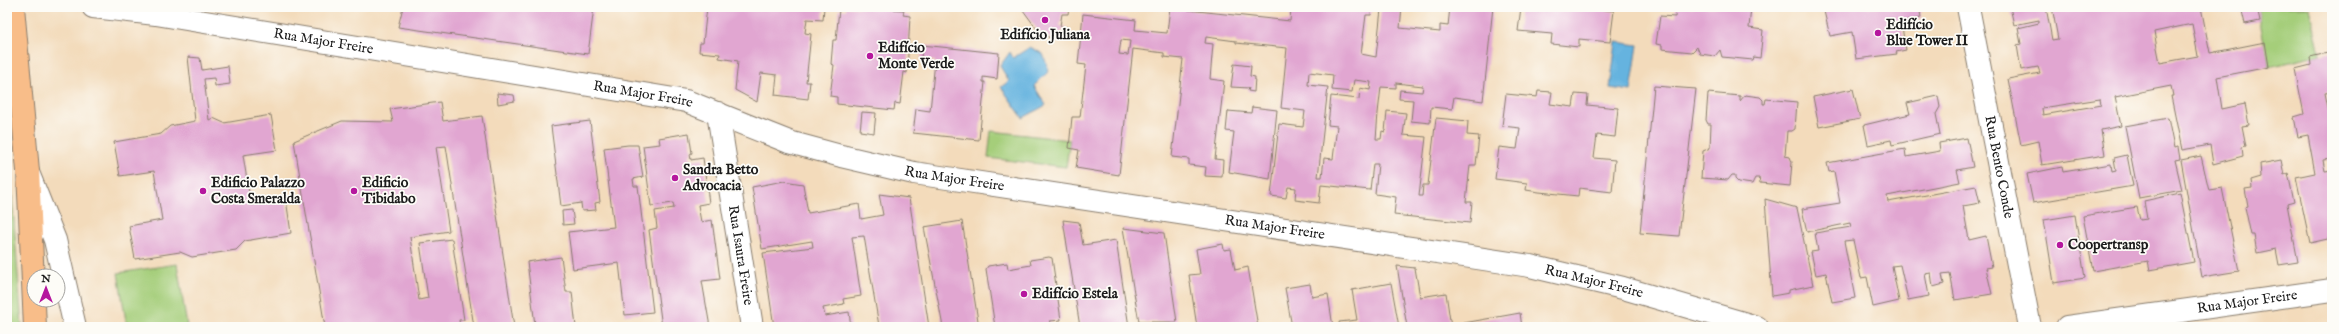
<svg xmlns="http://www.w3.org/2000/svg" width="2339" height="334" font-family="'IM FELL English',serif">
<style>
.green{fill:#a5ce7a;stroke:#60754b}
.water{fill:#65b3df;stroke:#40687e}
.building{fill:#e1a6d1;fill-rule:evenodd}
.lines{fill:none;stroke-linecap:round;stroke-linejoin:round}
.street-casing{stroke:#887c6c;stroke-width:24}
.primary-casing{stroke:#887c6c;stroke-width:24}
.street{stroke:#fff;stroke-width:22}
.primary{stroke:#f8bd89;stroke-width:22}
.poi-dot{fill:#b5179e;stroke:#fdfcf7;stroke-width:1.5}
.labels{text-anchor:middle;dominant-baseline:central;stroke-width:3.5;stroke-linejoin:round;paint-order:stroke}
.poi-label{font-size:14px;font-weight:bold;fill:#1c1c1c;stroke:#fdfcf7;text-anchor:start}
.street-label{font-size:14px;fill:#1c1c1c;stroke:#fdfcf7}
</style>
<rect width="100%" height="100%" fill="#fdfcf7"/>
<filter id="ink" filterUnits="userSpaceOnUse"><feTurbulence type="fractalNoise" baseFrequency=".025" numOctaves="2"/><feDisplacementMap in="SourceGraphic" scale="8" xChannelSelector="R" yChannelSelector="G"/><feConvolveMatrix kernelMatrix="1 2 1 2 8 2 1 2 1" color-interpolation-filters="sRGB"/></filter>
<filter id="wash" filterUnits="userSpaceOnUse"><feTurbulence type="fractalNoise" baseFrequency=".012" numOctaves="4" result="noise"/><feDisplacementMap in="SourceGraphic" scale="16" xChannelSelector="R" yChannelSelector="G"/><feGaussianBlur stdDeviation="0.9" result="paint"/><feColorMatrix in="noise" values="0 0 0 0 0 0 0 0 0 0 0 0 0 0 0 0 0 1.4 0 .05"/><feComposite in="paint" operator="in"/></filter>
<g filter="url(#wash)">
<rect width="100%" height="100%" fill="#f3dbbb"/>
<g class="green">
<polygon points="2257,7 2310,7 2320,55 2269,67"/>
<polygon points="7,129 22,327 7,327"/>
<polygon points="991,131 1070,140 1066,167 988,158"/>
<polygon points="177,264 187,326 127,327 118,273"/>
</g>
<g class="water">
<polygon points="1616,42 1638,45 1631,91 1610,88"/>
<polygon points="1030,47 1043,54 1049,71 1034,86 1046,105 1023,118 1001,87 1009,81 1000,66 1010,52 1013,58"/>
</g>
<g id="blocks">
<g class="building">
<polygon points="403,7 594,7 588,54 398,27"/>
<polygon points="707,7 824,7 823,20 807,19 805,33 811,34 806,82 810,82 808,99 775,95 777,75 761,73 757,102 735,90 738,61 719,58 720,54 699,52 700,43 703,43"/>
<polygon points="846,7 904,10 903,15 910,16 907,73 904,72 900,104 895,103 894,110 837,104 837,97 830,96 834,65 831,64 833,40 836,40 839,9 846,10"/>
<polygon points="957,7 989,7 989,11"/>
<polygon points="1023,7 1069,7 1068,14 1062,14 1060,26 1067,27 1052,39 1039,32 1023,10"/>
<path d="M 1170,7 L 1189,7 L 1188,10 L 1290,21 L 1291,7 L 1372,7 L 1371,15 L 1366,15 L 1361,54 L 1376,57 L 1381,9 L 1376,7 L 1402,7 L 1400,28 L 1440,32 L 1440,25 L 1448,26 L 1450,7 L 1493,7 L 1483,101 L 1454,97 L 1452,109 L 1431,107 L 1430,123 L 1411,121 L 1413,100 L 1399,99 L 1400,90 L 1422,92 L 1423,86 L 1396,83 L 1396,88 L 1381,87 L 1378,113 L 1376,139 L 1381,139 L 1382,131 L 1385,132 L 1387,111 L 1406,113 L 1403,135 L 1426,137 L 1419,196 L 1422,196 L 1423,185 L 1428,185 L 1436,118 L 1468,121 L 1467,135 L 1479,136 L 1476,165 L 1470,165 L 1466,202 L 1472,202 L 1470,223 L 1394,215 L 1396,197 L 1375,194 L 1378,164 L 1373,164 L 1370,190 L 1321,185 L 1319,203 L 1295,200 L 1296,188 L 1288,187 L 1286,198 L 1271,196 L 1279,124 L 1303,127 L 1305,111 L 1281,108 L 1287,48 L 1236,43 L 1236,41 L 1206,37 L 1205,43 L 1213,44 L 1210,79 L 1224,81 L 1215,159 L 1223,160 L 1222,177 L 1205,176 L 1206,167 L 1189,165 L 1189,159 L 1172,157 L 1183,59 L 1164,57 L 1164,53 L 1133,49 L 1119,175 L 1076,168 L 1079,150 L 1069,148 L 1072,117 L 1080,117 L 1086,65 L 1078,64 L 1083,14 L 1136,20 L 1135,30 L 1167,33 ZM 1121,40 L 1130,41 L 1128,55 L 1119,54 ZM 1309,72 L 1333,75 L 1332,90 L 1352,92 L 1354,80 L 1371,82 L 1370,90 L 1360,88 L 1359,99 L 1331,96 L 1328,125 L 1337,126 L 1333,159 L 1324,158 L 1322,177 L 1318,177 L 1328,87 L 1308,85 Z"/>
<polygon points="1521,7 1594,7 1594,9 1614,11 1610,42 1579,39 1579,47 1551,44 1552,34 1518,31"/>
<polygon points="1676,7 1751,7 1749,28 1763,30 1760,58 1754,57 1753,60 1722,57 1720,50 1715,56 1700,54 1697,47 1692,52 1662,49 1662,45 1656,44 1660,16 1675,17"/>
<polygon points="1823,7 1922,7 1922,10 1920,11 1921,18 1901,22 1906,50 1896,52 1897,54 1856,59 1852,32 1830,36"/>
<path d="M 2010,7 L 2046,7 L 2052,40 L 2058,39 L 2052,7 L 2201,7 L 2210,53 L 2265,42 L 2269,67 L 2217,77 L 2222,109 L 2245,104 L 2249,125 L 2242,126 L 2246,146 L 2242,147 L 2243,156 L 2213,164 L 2210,145 L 2182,150 L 2171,96 L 2173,96 L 2171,86 L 2115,97 L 2121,126 L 2101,130 L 2105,155 L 2042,165 L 2038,141 L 2021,145 L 2008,79 L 2040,73 L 2038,67 L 2021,70 L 2017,45 L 2021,44 L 2018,28 L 2039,23 L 2039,20 L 2014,25 ZM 2192,24 L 2198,56 L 2160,63 L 2154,32 ZM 2100,99 L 2101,105 L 2043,115 L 2042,108 Z"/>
<polygon points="2241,7 2257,7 2260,21 2245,24"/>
<polygon points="922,45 999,53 997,79 983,77 983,82 985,82 979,140 913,133 916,109 930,111 935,61 921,60"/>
<polygon points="2332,52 2332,92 2325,93 2332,128 2332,159 2323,160 2325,171 2332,170 2332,238 2310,243 2296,177 2315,173 2308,135 2298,137 2294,117 2304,114 2295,69 2311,65 2310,57"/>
<polygon points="188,57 200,58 202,70 228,66 230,84 215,86 214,78 204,79 209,120 213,118 224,123 271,115 277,150 243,155 251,205 286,199 291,233 245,241 236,250 192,257 180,252 135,259 129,226 162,220 154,171 120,176 114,142 161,134 170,126 195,121"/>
<polygon points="1234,64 1251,66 1250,76 1255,77 1254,92 1248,91 1249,88 1231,87"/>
<polygon points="1654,86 1696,89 1679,236 1640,233"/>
<polygon points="1853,89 1860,119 1819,127 1813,97"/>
<polygon points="1538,91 1552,92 1550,104 1573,107 1575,94 1588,95 1587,105 1618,108 1615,137 1597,135 1594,158 1615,160 1612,192 1579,188 1578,196 1539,192 1526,190 1527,183 1495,179 1499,147 1517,149 1520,128 1502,126 1506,94 1537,97"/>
<polygon points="497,93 514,95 515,101 498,104"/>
<polygon points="1708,93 1740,96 1740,101 1745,95 1760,97 1763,100 1763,104 1765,104 1766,99 1797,102 1795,129 1792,131 1787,131 1785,156 1790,157 1792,162 1790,186 1760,183 1759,178 1755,178 1752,184 1738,182 1735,179 1735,175 1732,175 1728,180 1701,178 1703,151 1710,148 1711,124 1708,124 1706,120"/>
<polygon points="1938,96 1940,107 1936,114 1940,134 1892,145 1891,140 1868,145 1864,125 1910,114 1907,103"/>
<polygon points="440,102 443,121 482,116 514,327 474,327 446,146 436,147 449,231 410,237 419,300 428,298 420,243 452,239 464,320 459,320 460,327 325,327 294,141 342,121 393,122 390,109"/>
<polygon points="1252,107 1277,110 1270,179 1229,172 1234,132 1226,131 1228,111 1251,113"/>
<polygon points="862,112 876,113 874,133 860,131"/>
<polygon points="2168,118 2174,148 2178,147 2180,159 2175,160 2182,190 2139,198 2125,126"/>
<polygon points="590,121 600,202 595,203 596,210 582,211 581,203 561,206 551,126"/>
<polygon points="689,133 692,153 690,154 691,160 703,158 709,203 698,205 701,222 712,220 720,279 702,281 710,327 662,327 649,230 657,228 655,211 674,208 673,203 651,206 643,146 660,144 659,138"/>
<polygon points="1967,138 1973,167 1957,170 1960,182 1887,196 1888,202 1976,186 1980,203 1963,206 1969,240 1986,236 1992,267 1986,268 1992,294 1955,300 1950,273 1942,274 1944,284 1933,287 1931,273 1925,274 1929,296 1908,300 1900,265 1892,266 1899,301 1873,307 1867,277 1861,278 1853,240 1844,241 1855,298 1832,302 1826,273 1816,275 1811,252 1818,251 1815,233 1851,227 1850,223 1807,232 1802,209 1840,203 1834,171 1829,172 1827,163 1905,149 1906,157 1940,151 1939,143"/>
<polygon points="628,145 638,145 643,177 633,179 634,186 638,186 653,312 625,315 619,263 573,269 568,232 614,227 604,148"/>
<polygon points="2127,155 2133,186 2033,203 2027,174 2062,167 2063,172 2111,164 2112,172 2116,171 2114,158"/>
<polygon points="2201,156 2209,190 2222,188 2239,271 2202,277 2181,160"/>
<polygon points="2281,160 2284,175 2288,173 2294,202 2287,204 2298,262 2279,265 2276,249 2257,253 2254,235 2251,235 2245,207 2248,206 2245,189 2252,188 2251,180 2261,177 2260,164"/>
<polygon points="784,181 803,184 808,213 859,204 861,219 883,215 879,194 909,198 929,327 897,327 896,324 879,326 864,236 852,237 861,296 843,299 844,304 823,308 825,316 849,312 851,327 827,327 826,325 774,327 763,253 813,247 812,241 762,249 752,187"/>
<polygon points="2180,193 2194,262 2150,270 2148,261 2093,271 2083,216 2137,207 2140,220 2147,219 2144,201"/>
<polygon points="1765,199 1797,208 1813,285 1789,290 1789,293 1772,296"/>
<polygon points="572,210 574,224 563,225 562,211"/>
<polygon points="2075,215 2085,278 2054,283 2044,220"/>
<polygon points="1063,220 1079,222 1083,245 1116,240 1129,327 1080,327"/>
<polygon points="962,221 979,327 943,327 924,227"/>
<polygon points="1123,228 1164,233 1177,322 1139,322"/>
<polygon points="1223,244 1224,250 1231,249 1235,270 1248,267 1258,327 1197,327 1189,275 1200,274 1196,249"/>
<polygon points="561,257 566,292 572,292 576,327 541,327 540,324 535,325 527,262"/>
<polygon points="1049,257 1052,258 1061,320 1050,321 1051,327 995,327 986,269 988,266 1007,263 1008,269 1031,265 1030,260"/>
<polygon points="1397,266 1415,268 1420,297 1446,293 1451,327 1407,327"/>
<polygon points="1391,283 1399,327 1340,327 1339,322 1357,320 1352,290"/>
<polygon points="1310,284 1312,297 1328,294 1333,327 1292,327 1285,288"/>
<polygon points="1520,313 1522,327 1459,327 1458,324"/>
</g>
</g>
</g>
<g filter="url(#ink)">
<use href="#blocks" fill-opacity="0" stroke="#887c6c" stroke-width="1"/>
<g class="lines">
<defs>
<g id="street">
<path id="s1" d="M 93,7 L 156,14 L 686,101 L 789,142 L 841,156 L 914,173 L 1530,266 L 1623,288 L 1757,327"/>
<path id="s2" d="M 1968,7 L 2030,327"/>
<path id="s3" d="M 718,113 L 752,327"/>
<polyline points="29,175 55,240 75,327"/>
<path id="s4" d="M 2067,327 L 2332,290"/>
</g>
<polyline id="primary" points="13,7 28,171 35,327"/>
</defs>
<use href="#street" class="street-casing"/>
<use href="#primary" class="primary-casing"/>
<use href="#street" class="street"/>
<use href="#primary" class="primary"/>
</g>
</g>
<g class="poi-dot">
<circle cx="1045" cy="20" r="4"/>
<circle cx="1878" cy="33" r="4"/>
<circle cx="870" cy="56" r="4"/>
<circle cx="675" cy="178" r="4"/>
<circle cx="203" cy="191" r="4"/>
<circle cx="354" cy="191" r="4"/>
<circle cx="2060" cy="245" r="4"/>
<circle cx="1024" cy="294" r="4"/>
</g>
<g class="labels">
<g class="poi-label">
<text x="1886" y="25">Edifício<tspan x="1886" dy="16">Blue Tower II</tspan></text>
<text x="1045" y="35" text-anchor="middle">Edifício Juliana</text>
<text x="878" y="48">Edifício<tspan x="878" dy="16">Monte Verde</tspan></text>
<text x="683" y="170">Sandra Betto<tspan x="683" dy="16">Advocacia</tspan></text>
<text x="211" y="183">Edificio Palazzo<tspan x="211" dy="16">Costa Smeralda</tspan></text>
<text x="362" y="183">Edificio<tspan x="362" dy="16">Tibidabo</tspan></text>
<text x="2068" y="245">Coopertransp</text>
<text x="1032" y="294">Edifício Estela</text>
</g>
<g class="street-label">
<text stroke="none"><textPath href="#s1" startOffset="233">Rua Major Freire</textPath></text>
<text stroke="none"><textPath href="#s1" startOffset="557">Rua Major Freire</textPath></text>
<text stroke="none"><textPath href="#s2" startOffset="163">Rua Bento Conde</textPath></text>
<text stroke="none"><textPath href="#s1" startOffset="881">Rua Major Freire</textPath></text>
<text stroke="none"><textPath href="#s1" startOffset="1205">Rua Major Freire</textPath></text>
<text stroke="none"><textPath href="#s3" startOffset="144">Rua Isaura Freire</textPath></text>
<text stroke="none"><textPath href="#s1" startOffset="1529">Rua Major Freire</textPath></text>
<text stroke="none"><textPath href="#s4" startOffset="182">Rua Major Freire</textPath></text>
</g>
</g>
<rect width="2339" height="334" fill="none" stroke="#fdfcf7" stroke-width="24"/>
<g transform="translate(46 288)"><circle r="19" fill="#fdfcf7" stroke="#a3a29f"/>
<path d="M0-3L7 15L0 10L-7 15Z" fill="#b5179e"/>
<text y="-6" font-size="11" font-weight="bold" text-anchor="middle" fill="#1c1c1c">N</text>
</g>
</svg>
